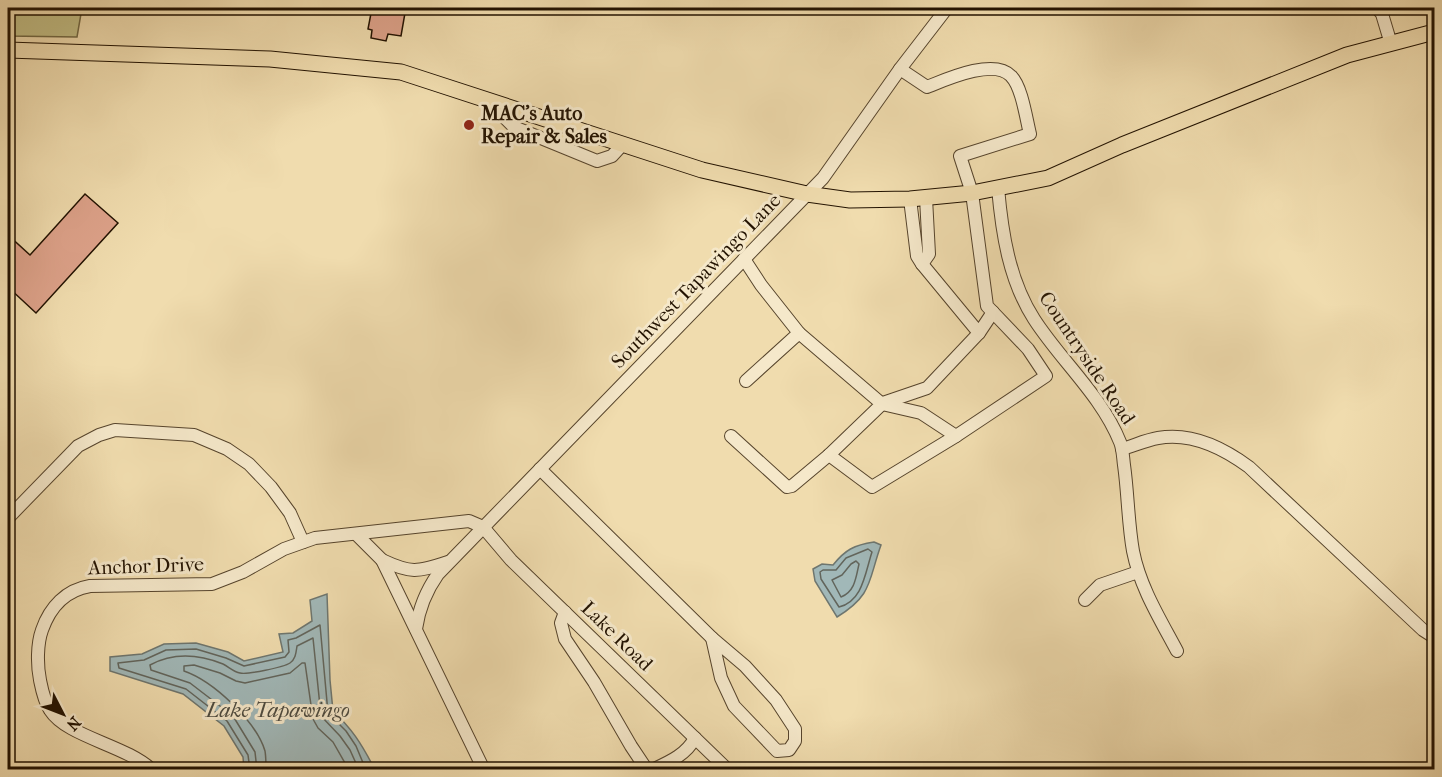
<svg xmlns="http://www.w3.org/2000/svg" width="1442" height="777" font-family="'IM FELL French Canon',serif">
<style>
.green{fill:#c2be85;stroke:#726843;stroke-width:1.5}
.water{fill:#a1b8b8;stroke:#6e766f;stroke-width:1.5}
.lines{fill:none;stroke-linecap:round;stroke-linejoin:round}
.shore{stroke:#62655c;stroke-width:1.5}
.building{fill:#dda28a;stroke:#221201;stroke-width:1.5}
.minor-casing{stroke:#56442c;stroke-width:14}
.major-casing{stroke:#221201;stroke-width:17}
.minor{stroke:#f5e8ca;stroke-width:12}
.major{stroke:#f0dcae;stroke-width:15}
.poi-dot{fill:#8f2418;stroke:#f5e8ca;stroke-width:2}
.labels{text-anchor:middle;dominant-baseline:central;stroke-width:6;stroke-linejoin:round;paint-order:stroke}
.poi-label{font-size:20px;font-weight:bold;fill:#221201;stroke:#f5e8ca;text-anchor:start}
.street-label{font-size:20px;fill:#221201;stroke:#f5e8ca}
.water-label{font-size:21px;font-style:italic;fill:#4e4c41;stroke:#f5e8ca}
</style>
<rect width="100%" height="100%" fill="#f0dcae"/>
<filter id="stains"><feTurbulence type="fractalNoise" baseFrequency=".00333" numOctaves="4"/><feColorMatrix values="0 0 0 0 .2 0 0 0 0 .09 0 0 0 0 .02 0 0 0 .5 -.17"/></filter>
<radialGradient id="worn" r=".72"><stop offset=".6" stop-color="#630" stop-opacity="0"/><stop offset="1" stop-color="#630" stop-opacity=".3"/></radialGradient>
<polygon class="green" points="8,8 82,8 77,37 8,36"/>
<g class="water">
<path d="M 874,542 L 881,545 C 868,581 873,595 837,617 L 815,581 L 813,569 L 822,564 L 833,565 C 845,550 854,545 874,542 Z"/>
<path d="M 327,594 L 330,680 L 333,711 C 352,729 361,743 373,766 L 372,769 L 244,769 L 243,757 L 224,726 L 183,694 L 110,671 L 110,657 L 142,654 L 164,644 L 196,643 L 228,652 L 244,661 L 283,652 L 279,634 L 293,633 L 312,621 L 310,600 Z"/>
</g>
<g class="lines">
<g class="shore">
<path d="M 868,549 L 872,552 C 865,573 863,601 839,607 L 821,579 L 820,572 L 823,570 L 836,570 L 846,558 Z"/>
<path d="M 856,561 L 859,564 C 856,577 855,592 841,597 L 832,580 L 842,575 L 851,564 Z"/>
<polyline points="250,770 248,755 227,721 186,689 119,668 118,663 144,660 166,650 196,649 226,658 244,666 285,657 289,652 288,640 296,638 320,625 328,713 346,731 356,746 366,770"/>
<path d="M 257,770 L 255,752 L 233,716 L 190,683 L 151,670 L 150,665 C 174,652 198,654 223,664 C 229,667 234,672 240,673 C 247,675 284,667 290,663 C 296,659 296,652 297,646 L 313,638 L 321,716 L 340,736 L 350,750 L 359,770"/>
<path d="M 266,770 C 266,763 266,757 265,751 C 256,721 213,681 184,671 L 184,666 L 194,665 L 220,673 L 236,681 L 245,683 L 290,673 L 302,663 L 305,663 L 313,719 L 318,728 L 333,742 L 349,770"/>
</g>
</g>
<g class="building">
<polygon points="372,8 400,8 400,12 405,13 401,36 388,34 386,41 371,38 372,30 368,29"/>
<polygon points="85,194 118,223 36,313 8,287 8,235 30,255"/>
</g>
<g class="lines">
<defs>
<g id="minor">
<polyline points="1377,8 1382,14 1391,44"/>
<polyline points="503,105 502,115 514,127 597,161 612,156 623,144"/>
<path d="M 998,188 C 1002,233 1009,280 1034,319 C 1061,361 1101,395 1120,442 C 1123,449 1123,458 1124,465 C 1128,493 1128,523 1133,551 C 1140,587 1160,619 1177,651"/>
<polyline points="910,199 917,256 922,264 979,333 993,312"/>
<polyline points="744,259 761,285 799,333 746,381"/>
<polyline points="922,264 929,254 926,198"/>
<polyline points="883,403 927,388 979,333"/>
<path d="M 882,404 L 921,413 L 956,436 L 1046,376 L 1028,349 L 987,306 L 972,193 L 960,156 L 1030,134 C 1026,118 1022,87 1011,76 C 994,58 947,79 927,87 L 900,69"/>
<polyline points="731,436 787,487 792,486 829,455 882,404 799,333"/>
<path d="M 1122,449 C 1133,446 1146,440 1158,438 C 1191,432 1222,447 1249,467 L 1423,630 L 1434,637"/>
<polyline points="829,455 872,487 956,436"/>
<polyline points="540,469 712,638"/>
<polyline points="8,518 78,446 99,435 115,430 194,435 227,449 249,464 271,487 290,513 303,542"/>
<polyline points="356,534 382,560 484,770"/>
<path d="M 382,560 C 412,574 417,572 448,562"/>
<polyline points="1085,600 1100,585 1138,572"/>
<polyline points="565,612 561,623 565,639 594,682 631,746 647,770"/>
<path d="M 416,629 C 419,608 426,591 438,574 L 823,178 L 900,69 L 947,8"/>
<polygon points="712,638 745,666 776,700 795,729 795,741 789,750 777,751 734,706 721,678"/>
<path d="M 152,770 C 126,745 67,737 50,710 C 44,701 42,690 40,680 C 37,665 37,644 42,630 C 50,607 66,590 90,586 L 212,584 L 243,572 L 284,549 L 315,538 L 469,521 L 483,527 L 511,560 L 728,770"/>
<path d="M 652,770 C 669,762 686,755 695,738"/>
</g>
<polyline id="major" points="8,50 270,59 401,72 702,170 807,194 850,200 910,199 972,193 1048,178 1122,145 1347,55 1434,32"/>
</defs>
<use href="#minor" class="minor-casing"/>
<use href="#major" class="major-casing"/>
<use href="#minor" class="minor"/>
<use href="#major" class="major"/>
</g>
<circle class="poi-dot" cx="469" cy="125" r="6"/>
<g class="labels">
<g class="poi-label">
<text x="481" y="113">MAC's Auto<tspan x="481" dy="23">Repair &amp; Sales</tspan></text>
</g>
<g class="street-label">
<text transform="translate(696 281) rotate(-46)">Southwest Tapawingo Lane</text>
<text transform="translate(1087 358) rotate(56)">Countryside Road</text>
<text transform="translate(146 566) rotate(-2)">Anchor Drive</text>
<text transform="translate(617 636) rotate(44)">Lake Road</text>
</g>
<g class="water-label">
<text x="278" y="710">Lake Tapawingo</text>
</g>
</g>
<rect width="1442" height="777" fill="none" stroke="#f0dcae" stroke-width="30"/>
<rect x="9" y="9" width="1424" height="759" fill="none" stroke="#221201" stroke-width="3"/>
<rect x="15" y="15" width="1412" height="747" fill="none" stroke="#221201" stroke-width="1.5"/>
<g transform="translate(63 714) rotate(132)" stroke="#f5e8ca" stroke-width="4.5" paint-order="stroke">
<path d="M0-4.5L10 22L0 15L-10 22Z" fill="#221201"/>
<text y="-9" font-size="16" font-weight="bold" text-anchor="middle" fill="#221201">N</text>
</g>
<rect width="100%" height="100%" filter="url(#stains)"/>
<rect width="100%" height="100%" fill="url(#worn)"/>
</svg>
